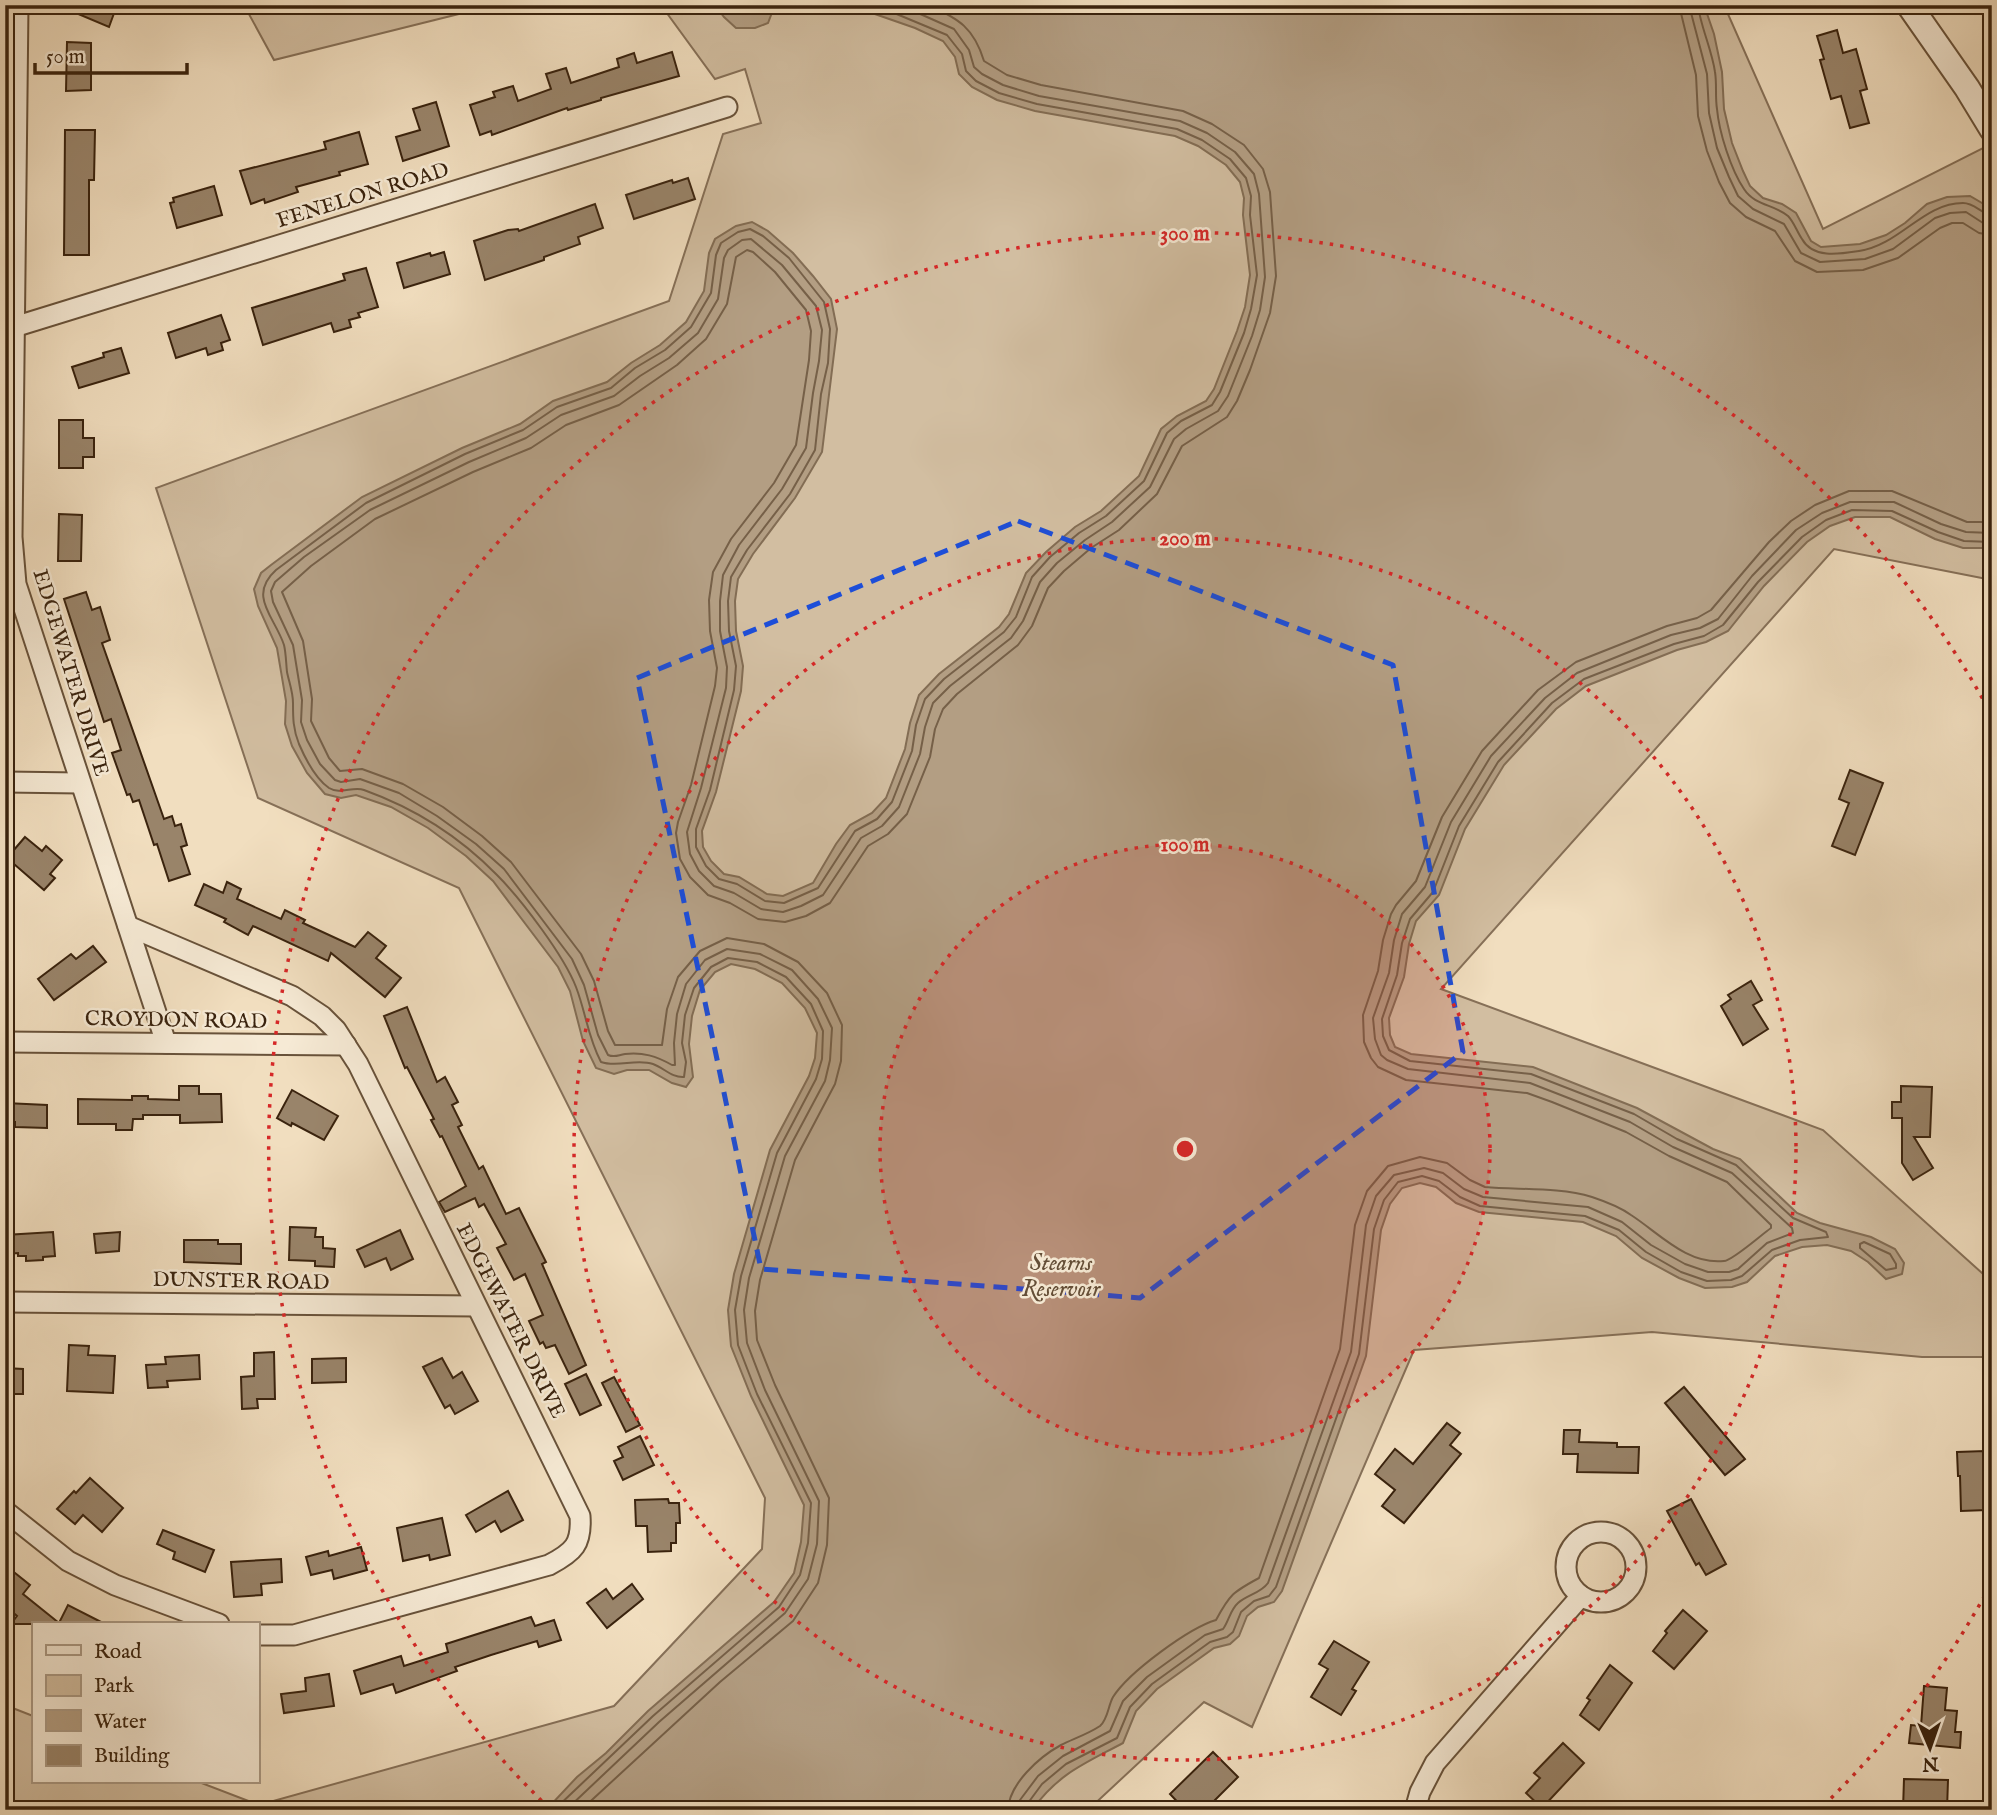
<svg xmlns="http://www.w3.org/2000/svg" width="1997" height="1815" font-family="'IM FELL English',serif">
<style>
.green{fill:#d2bea1;stroke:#867058;stroke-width:2}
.water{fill:#b39e83;stroke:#836d54;stroke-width:2}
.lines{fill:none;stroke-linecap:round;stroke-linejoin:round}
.shore{stroke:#766048;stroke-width:2}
.building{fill:#99846a;stroke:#3a230e;stroke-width:2}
.minor-casing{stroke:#68523a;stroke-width:23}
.tertiary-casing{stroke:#68523a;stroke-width:28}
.minor{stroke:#f6ead5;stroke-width:19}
.tertiary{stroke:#f6ead5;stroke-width:24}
.marked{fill:none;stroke:#1d4ed8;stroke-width:5;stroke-dasharray:14 9;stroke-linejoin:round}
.ring{fill:none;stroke:#d62828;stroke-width:3.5;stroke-dasharray:3.5 7}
.labels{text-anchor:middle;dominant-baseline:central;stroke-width:5;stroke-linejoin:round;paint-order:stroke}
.street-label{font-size:21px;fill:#3a230e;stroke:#f6ead5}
.water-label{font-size:23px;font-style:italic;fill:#644e37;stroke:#f6ead5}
.centre{fill:#d62828;stroke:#f6ead5;stroke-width:3.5}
.ring-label{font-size:21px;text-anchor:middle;font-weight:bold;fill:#d62828;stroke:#f6ead5;stroke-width:5;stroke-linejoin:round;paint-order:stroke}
</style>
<rect width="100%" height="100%" fill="#f1debf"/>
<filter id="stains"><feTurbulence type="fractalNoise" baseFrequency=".00286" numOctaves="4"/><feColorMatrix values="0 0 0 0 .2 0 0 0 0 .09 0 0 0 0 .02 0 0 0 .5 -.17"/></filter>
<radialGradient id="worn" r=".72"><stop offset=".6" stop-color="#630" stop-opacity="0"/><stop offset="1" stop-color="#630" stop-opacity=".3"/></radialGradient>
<g class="green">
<polygon points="244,5 495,5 274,60"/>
<polygon points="661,5 1724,5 1823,229 1985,147 1992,162 1992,580 1834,549 1441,989 1823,1130 1992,1282 1992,1357 1922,1357 1652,1332 1414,1350 1252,1727 1204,1702 1088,1810 5,1810 5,1705 33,1716 33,1782 199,1782 259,1805 614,1706 762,1549 765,1498 459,888 258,798 156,488 669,301 723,134 761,123 745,69 715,79"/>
</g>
<g class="water">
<polygon points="715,5 772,5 773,10 768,23 755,28 736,28 724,17"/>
<path d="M 849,5 L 1704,5 L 1714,34 L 1722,72 L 1724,109 L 1732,143 L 1743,171 L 1750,186 L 1763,198 L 1782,204 L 1796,213 L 1811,241 L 1821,247 L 1860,244 L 1886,235 L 1905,223 L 1927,204 L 1947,197 L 1970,196 L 1987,206 L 1992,212 L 1992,548 L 1963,548 L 1935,539 L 1890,517 L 1855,517 L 1830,526 L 1807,542 L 1764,586 L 1728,631 L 1706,642 L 1677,650 L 1586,686 L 1556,709 L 1504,765 L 1465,829 L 1439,895 L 1416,921 L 1409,944 L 1404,977 L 1389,1018 L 1390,1035 L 1395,1047 L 1411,1054 L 1533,1067 L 1637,1108 L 1713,1149 L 1740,1159 L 1797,1213 L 1820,1223 L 1871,1237 L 1895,1249 L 1904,1263 L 1902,1274 L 1886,1279 L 1868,1262 L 1851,1251 L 1827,1245 L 1802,1247 L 1775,1256 L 1747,1282 L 1732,1287 L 1705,1288 L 1679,1278 L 1642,1258 L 1616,1236 L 1583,1222 L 1479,1212 L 1456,1203 L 1436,1187 L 1420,1183 L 1402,1188 L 1390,1204 L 1381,1230 L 1366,1356 L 1282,1591 L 1274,1602 L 1258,1607 L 1247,1616 L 1239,1636 L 1230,1644 L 1214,1648 L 1157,1689 L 1136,1711 L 1123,1743 C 1084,1764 1059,1773 1032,1810 L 546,1810 L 577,1777 L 606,1753 L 648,1711 L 774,1602 L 794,1573 L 801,1542 L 804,1505 L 751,1396 L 731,1346 L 728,1310 L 734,1274 L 770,1150 L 809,1076 L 815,1058 L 817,1033 L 805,1008 L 782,983 L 755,969 L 731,964 L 715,972 L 700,990 L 692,1016 L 689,1044 L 693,1077 L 686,1087 L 672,1083 L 649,1070 L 627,1070 L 614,1074 L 596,1068 L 583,1041 L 570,991 L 558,967 L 493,881 L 466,856 L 428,828 L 391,807 L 356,795 L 341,798 L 325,794 L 307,773 L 292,746 L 285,724 L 286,701 L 277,648 L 258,606 L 254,589 L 261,573 L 271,565 L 362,497 L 462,448 L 520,424 L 553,401 L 607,382 L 631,363 L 660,345 L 686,322 L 704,291 L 709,253 L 715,239 L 736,226 L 752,222 L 768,231 L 793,253 L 813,276 L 831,299 L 837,329 L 822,452 L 795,498 L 753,554 L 738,579 L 735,601 L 736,631 L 743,666 L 741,691 L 716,792 L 702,831 L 703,847 L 711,861 L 724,874 L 739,877 L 767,894 L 783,896 L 813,883 L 836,844 L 850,825 L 872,813 L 886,798 L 905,749 L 910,723 L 919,695 L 939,674 L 999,627 L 1009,614 L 1026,573 L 1046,552 L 1075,527 L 1101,511 L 1139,476 L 1161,429 L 1177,416 L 1206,401 L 1214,389 L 1237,331 L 1245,307 L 1250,275 L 1243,215 L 1244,198 L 1240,182 L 1226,165 L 1198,146 L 1175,136 L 1035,111 L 997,100 L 972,87 L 959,74 L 955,57 L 943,41 L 915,28 Z"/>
</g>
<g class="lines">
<g class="shore">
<polyline points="1679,5 1696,75 1698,116 1707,151 1719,182 1730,203 1746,217 1775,231 1795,261 1817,272 1863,270 1898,258 1940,228 1952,223 1963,223 1979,233 1992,235"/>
<polyline points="1689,5 1707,74 1709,113 1717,148 1729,177 1738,196 1753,209 1784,224 1801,253 1820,262 1865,259 1893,249 1935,218 1950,213 1966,212 1983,223 1992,224"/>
<path d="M 1698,5 C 1700,25 1712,50 1715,72 C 1717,84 1715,97 1717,109 C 1719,132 1731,170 1744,189 C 1755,206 1774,204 1788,216 C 1794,222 1797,232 1802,239 C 1813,259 1840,254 1859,251 C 1900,245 1923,203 1963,203 C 1975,203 1981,214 1992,215"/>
<polygon points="1864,1242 1890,1254 1896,1264 1896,1268 1886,1270 1860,1248 1860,1244"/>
<path d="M 554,1810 L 653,1716 L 779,1607 L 800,1575 L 808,1543 L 811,1503 L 757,1394 L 738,1345 L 735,1310 L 741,1276 L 777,1153 L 816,1079 L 822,1059 L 823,1031 L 811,1004 L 786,977 L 757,962 L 728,958 L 711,967 L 694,988 L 685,1015 L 682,1043 L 686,1062 L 684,1077 C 672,1078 664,1068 653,1064 C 636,1058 618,1068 601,1062 C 588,1038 586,1013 576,987 C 564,956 522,900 497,875 C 460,837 414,808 364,790 C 353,786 340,795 329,788 C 316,779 305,758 299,744 C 293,729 293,718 293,703 C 293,692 289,682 287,672 C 286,663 286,653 284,645 C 275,617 247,596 276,570 L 366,503 L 465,454 L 523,430 L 557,407 L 611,388 L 635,368 L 665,350 L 691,327 L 711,293 L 716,255 L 721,243 L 738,232 L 750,229 L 763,236 L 789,258 L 824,302 L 830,329 L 828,363 L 821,394 L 815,450 L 790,494 L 747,550 L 731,577 L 728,601 L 729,631 L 736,666 L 734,690 L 710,790 L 696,829 L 696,847 L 706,866 L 719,879 L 737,884 L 765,901 L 784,903 L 818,888 L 855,831 L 877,819 L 892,802 L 912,751 L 916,725 L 925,699 L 944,679 L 1004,632 L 1016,617 L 1032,577 L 1050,557 L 1079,533 L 1106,516 L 1144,481 L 1167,433 L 1181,421 L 1212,405 L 1220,392 L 1244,333 L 1251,309 L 1257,275 L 1250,215 L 1251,196 L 1246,178 L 1230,159 L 1202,140 L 1177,129 L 1037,104 L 999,93 L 976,81 L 966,71 L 962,54 L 947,35 L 875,5"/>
<path d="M 566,1810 L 659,1722 L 785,1613 L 808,1579 L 817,1544 L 819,1501 L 765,1390 L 747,1343 L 744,1310 L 749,1278 L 785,1156 L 825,1081 L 830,1060 L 832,1028 L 818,999 L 792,970 L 760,954 L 727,949 L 705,960 L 686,984 L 677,1014 L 674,1043 L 675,1065 L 672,1065 C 656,1056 643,1052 625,1054 C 618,1055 615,1058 608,1055 L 598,1035 L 584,985 L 572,959 L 504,869 L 476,844 L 437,816 L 399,793 L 360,779 L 341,782 L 335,780 L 320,764 L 307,740 L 301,722 L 302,700 L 293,645 L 273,602 L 271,591 L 275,582 L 304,557 L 370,510 L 469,462 L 526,438 L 561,415 L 614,396 L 640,376 L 669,358 L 698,333 L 718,299 L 724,258 L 728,250 L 742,240 L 751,239 L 782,265 L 816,306 L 822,330 L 819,361 L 813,393 L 806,448 L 782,489 L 739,545 L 723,575 L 720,601 L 720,631 L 727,667 L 726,688 L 701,788 L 687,832 L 690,854 L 699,871 L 714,886 L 734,893 L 761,909 L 783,912 L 801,906 L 823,895 L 861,838 L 882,826 L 899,807 L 920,754 L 925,727 L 933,703 L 950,686 L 1011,638 L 1023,621 L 1040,582 L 1057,563 L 1085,540 L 1112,522 L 1150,487 L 1174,439 L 1186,429 L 1218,411 L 1228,396 L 1252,336 L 1260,310 L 1265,277 L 1259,194 L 1254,174 L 1235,152 L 1207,133 L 1180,121 L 1039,96 L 1003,85 L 982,74 L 974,67 L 969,50 L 954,29 L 900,5"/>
<path d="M 581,1810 L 720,1682 L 793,1621 L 818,1583 L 827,1545 L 829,1498 L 775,1385 L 757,1340 L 755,1311 L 760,1280 L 795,1160 L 835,1084 L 841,1061 L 842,1025 L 827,993 L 798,962 L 764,944 L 727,938 L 700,951 L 678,977 L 667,1009 L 662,1045 L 615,1045 L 608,1031 L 594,981 L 581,954 L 511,862 L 482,836 L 443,807 L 403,784 L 362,769 L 340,771 L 329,758 L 311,721 L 312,699 L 303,641 L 282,592 L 311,566 L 375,519 L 473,472 L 531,448 L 566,425 L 619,405 L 677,365 L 706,339 L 727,304 L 736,257 L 747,250 L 753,252 L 775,272 L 806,310 L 811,331 L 809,360 L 796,445 L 774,483 L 731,539 L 713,572 L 709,600 L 710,631 L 717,668 L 715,686 L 691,785 L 678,822 L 676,833 L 680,859 L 690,877 L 708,895 L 730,903 L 758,919 L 785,922 L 806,916 L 830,903 L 868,846 L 888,834 L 907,814 L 930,757 L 935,729 L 943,709 L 957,694 L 1018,645 L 1032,626 L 1048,588 L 1064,571 L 1091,548 L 1119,530 L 1157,494 L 1182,446 L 1227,417 L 1237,401 L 1250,370 L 1270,313 L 1276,276 L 1270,192 L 1263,169 L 1244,145 L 1212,124 L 1183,111 L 1041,85 L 1007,75 L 984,61 C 974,28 959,19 929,5"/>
<path d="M 1008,1810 C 1009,1784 1039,1757 1061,1745 C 1073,1739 1088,1734 1100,1726 C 1108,1719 1108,1706 1113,1697 C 1129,1672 1189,1628 1216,1620 C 1230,1594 1233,1592 1259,1578 L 1340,1349 L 1355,1225 L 1367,1191 L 1388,1166 L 1420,1157 L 1447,1163 L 1470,1180 L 1485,1187 C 1519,1190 1559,1187 1592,1197 C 1604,1201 1620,1207 1631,1215 C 1659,1233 1687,1265 1724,1261 C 1732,1261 1761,1235 1771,1228 L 1771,1225 L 1727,1182 L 1669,1156 L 1626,1132 L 1552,1102 L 1527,1093 L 1406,1080 L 1378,1067 L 1371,1058 L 1364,1042 L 1363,1015 L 1378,971 L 1383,940 L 1391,914 L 1396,905 L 1416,881 L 1442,817 L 1482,751 L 1538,690 L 1576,662 L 1667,626 L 1697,618 L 1711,610 L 1769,542 L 1791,521 L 1815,505 L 1849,491 L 1892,491 L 1967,522 L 1992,522"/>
<path d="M 1018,1810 L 1020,1800 L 1038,1776 L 1063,1756 L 1110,1731 L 1123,1701 L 1147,1677 L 1205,1635 L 1223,1629 C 1229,1621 1230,1610 1238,1603 C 1247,1595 1261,1593 1268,1583 L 1351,1352 L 1366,1225 L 1376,1196 L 1394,1175 L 1424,1168 L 1443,1173 L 1464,1189 L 1483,1197 L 1588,1207 L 1622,1222 L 1651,1245 L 1685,1264 L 1708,1272 L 1729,1272 L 1738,1269 L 1767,1243 L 1793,1233 L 1792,1228 L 1732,1173 L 1673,1147 L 1630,1122 L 1530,1083 L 1408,1069 L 1387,1060 L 1381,1055 L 1375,1039 L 1373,1018 L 1389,973 L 1394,940 L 1402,914 L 1425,887 L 1451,822 L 1491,756 L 1545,698 L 1577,673 L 1671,635 L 1700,628 L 1718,619 L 1752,576 L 1796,530 L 1822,513 L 1850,502 L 1894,502 L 1941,524 L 1966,532 L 1992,533"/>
<polyline points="1027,1810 1028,1803 1042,1784 1066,1764 1117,1738 1130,1707 1152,1684 1210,1642 1227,1637 1233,1632 1241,1612 1254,1601 1269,1596 1276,1587 1359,1354 1374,1229 1384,1200 1398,1182 1422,1176 1439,1181 1460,1197 1480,1206 1585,1216 1619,1230 1646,1252 1681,1272 1707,1281 1731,1280 1742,1276 1772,1250 1800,1240 1828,1237 1826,1232 1793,1218 1736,1165 1677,1139 1634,1114 1531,1074 1410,1061 1389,1050 1383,1036 1382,1019 1397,975 1402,943 1410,919 1433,892 1459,826 1498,762 1552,703 1584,679 1674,644 1704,636 1723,625 1758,582 1802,537 1826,520 1852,510 1892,511 1938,532 1964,541 1992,542"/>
</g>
</g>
<g class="building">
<polygon points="57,5 117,5 109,27"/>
<polygon points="1837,30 1843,53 1856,49 1867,89 1860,91 1869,123 1850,128 1841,96 1831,99 1820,60 1824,59 1817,36"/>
<polygon points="67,42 91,43 91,90 66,91"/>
<polygon points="672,52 679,76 601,98 601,100 568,110 567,108 492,135 491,131 480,135 470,105 495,97 493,92 513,86 518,101 551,89 546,74 566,68 571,83 619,67 617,59 634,53 637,63"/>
<polygon points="436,102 449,146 403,161 396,137 420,130 413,109"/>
<polygon points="65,130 95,130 94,180 89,180 89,255 64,255"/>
<polygon points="359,132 368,164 339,172 340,175 296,187 298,192 265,203 264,199 251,204 240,171 326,149 324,142"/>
<polygon points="688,178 695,199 634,219 626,195 672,180 673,183"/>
<polygon points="214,186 222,215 177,228 170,203 174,202 173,198"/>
<polygon points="595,204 603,228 578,237 580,244 544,257 544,260 485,280 474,241 508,230 518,229 519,231"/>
<polygon points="444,252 450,274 404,288 397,263 430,253 431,256"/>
<polygon points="366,268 378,307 358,313 360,317 349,320 351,327 334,332 331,323 263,345 252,308 345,280 343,274"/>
<polygon points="221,315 230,340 221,343 223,350 208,355 206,348 176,358 168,333"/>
<polygon points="121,348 129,373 79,388 72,367 104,357 103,353"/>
<polygon points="59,420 83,420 83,438 94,438 94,457 83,457 83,468 59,468"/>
<polygon points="59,514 82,515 81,561 58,561"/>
<polygon points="86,592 92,610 100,607 110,640 102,643 164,819 172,816 175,826 181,824 187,845 181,847 190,874 169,881 157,844 154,845 139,800 133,802 130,794 127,795 112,753 121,750 111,719 104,722 64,599"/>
<polygon points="1850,770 1883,783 1855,855 1832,846 1849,803 1839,799"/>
<polygon points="25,837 42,851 46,846 62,860 50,874 55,878 44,890 7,858"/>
<polygon points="227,882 241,889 237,899 281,919 285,910 305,920 303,923 355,947 368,932 386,946 376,958 401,978 385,997 331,953 328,961 253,926 248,935 224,922 226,919 195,905 204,884 223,893"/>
<polygon points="93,946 106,962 54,1000 38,979 71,954 76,959"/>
<polygon points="1751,981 1762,1000 1753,1005 1768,1029 1743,1045 1721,1006 1731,999 1728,995"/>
<polygon points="407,1007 437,1082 445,1077 458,1102 452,1105 462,1125 458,1127 479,1169 483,1166 506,1214 519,1208 546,1262 542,1264 586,1365 569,1374 555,1345 546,1348 543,1342 540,1344 529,1321 543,1315 525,1274 514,1280 497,1248 506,1244 484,1204 479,1207 475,1198 445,1212 439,1202 466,1186 442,1136 440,1137 431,1120 434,1119 407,1067 405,1068 384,1016"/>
<polygon points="179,1086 199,1086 199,1094 221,1094 222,1122 180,1123 180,1115 143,1115 143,1119 133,1119 132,1130 116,1130 116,1124 78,1124 78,1099 132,1100 132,1096 148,1096 148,1099 179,1100"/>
<polygon points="1901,1086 1932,1087 1930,1137 1914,1137 1933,1168 1913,1180 1902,1163 1902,1118 1892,1118 1892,1102 1901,1102"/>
<polygon points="292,1090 338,1116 324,1140 292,1123 291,1126 277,1118"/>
<polygon points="5,1103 47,1105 47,1128 15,1127 15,1122 5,1122"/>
<polygon points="290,1227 316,1228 315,1237 323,1237 323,1248 335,1249 334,1267 315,1266 315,1261 289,1260"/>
<polygon points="400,1230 413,1259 391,1270 386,1258 365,1267 357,1250"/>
<polygon points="53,1232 55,1256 43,1257 43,1260 26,1261 26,1256 18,1256 18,1253 5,1254 5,1235"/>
<polygon points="120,1232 119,1251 96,1253 94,1234"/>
<polygon points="184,1240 218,1240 218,1244 241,1244 241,1264 184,1262"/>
<polygon points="69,1345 89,1346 88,1355 115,1356 113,1393 67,1391"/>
<polygon points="274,1352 275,1399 257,1399 258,1408 242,1409 241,1377 254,1376 254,1353"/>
<polygon points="199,1355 200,1379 167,1381 168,1387 148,1388 146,1365 166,1364 165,1357"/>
<polygon points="346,1358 346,1382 312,1383 312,1359"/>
<polygon points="442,1358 453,1378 462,1372 478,1401 455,1414 450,1405 445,1408 423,1367"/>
<polygon points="5,1368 23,1369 23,1394 5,1394"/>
<polygon points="586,1374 601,1405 580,1415 565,1384"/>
<polygon points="614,1377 640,1425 626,1432 602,1383"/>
<polygon points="1684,1387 1745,1459 1725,1475 1665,1403"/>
<polygon points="1447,1423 1460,1433 1450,1445 1461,1454 1404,1523 1382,1506 1395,1490 1375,1474 1395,1449 1413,1464"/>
<polygon points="1564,1430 1580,1430 1579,1442 1617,1443 1617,1447 1639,1447 1638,1473 1577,1472 1578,1454 1563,1454"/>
<polygon points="640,1436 654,1465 623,1480 614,1461 623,1457 618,1447"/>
<polygon points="1985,1451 1987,1510 1961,1511 1960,1476 1958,1476 1957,1452"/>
<polygon points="90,1478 123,1508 102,1532 83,1515 75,1524 57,1509 74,1491 76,1493"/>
<polygon points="508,1491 523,1520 501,1532 495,1521 476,1532 466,1515"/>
<polygon points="668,1499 669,1503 679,1503 680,1523 676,1523 676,1543 671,1543 671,1551 648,1552 647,1526 636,1526 635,1500"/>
<polygon points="1691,1499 1726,1564 1706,1575 1699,1563 1696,1565 1667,1511"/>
<polygon points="442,1518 450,1555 430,1560 429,1555 403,1561 397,1528"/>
<polygon points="163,1530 214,1550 205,1572 173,1559 175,1552 157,1544"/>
<polygon points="361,1547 367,1570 334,1579 332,1570 311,1575 306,1557 328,1551 329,1556"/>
<polygon points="281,1559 282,1582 261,1584 262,1595 234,1597 231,1562"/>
<polygon points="5,1565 30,1585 23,1594 59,1623 68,1605 105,1624 11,1624 17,1616 10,1610 5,1617"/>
<polygon points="632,1584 643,1599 607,1628 587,1603 606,1589 613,1599"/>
<polygon points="1683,1610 1707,1631 1674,1669 1653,1651 1667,1633 1665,1631"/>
<polygon points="531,1617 535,1626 554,1620 561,1640 539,1647 537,1641 491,1655 455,1667 457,1671 396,1693 393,1684 361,1694 354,1671 401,1656 404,1666 448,1652 446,1644"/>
<polygon points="1334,1641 1369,1662 1352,1689 1356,1691 1341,1715 1311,1697 1328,1669 1319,1664"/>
<polygon points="1610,1665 1632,1683 1599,1730 1580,1715 1590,1700 1587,1698"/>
<polygon points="329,1674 334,1706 284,1713 281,1694 306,1691 305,1678"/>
<polygon points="1924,1686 1947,1688 1945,1710 1957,1711 1955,1732 1961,1732 1960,1748 1909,1743 1911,1725 1921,1726"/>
<polygon points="1563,1743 1584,1763 1542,1808 1526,1793 1540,1778 1534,1773"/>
<polygon points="1213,1752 1238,1777 1205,1810 1185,1810 1170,1794"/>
<polygon points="1904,1779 1948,1780 1947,1810 1903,1810"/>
</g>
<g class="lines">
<defs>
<g id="minor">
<polyline points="18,5 12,537 16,584 166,1043"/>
<polyline points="14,327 727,107"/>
<polyline points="5,782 80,783"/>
<path d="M 128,926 L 292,996 L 322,1016 L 336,1030 L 358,1064 L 580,1516 C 582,1544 574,1552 549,1565 L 294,1635 L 257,1635"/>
<polyline points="5,1042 346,1045"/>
<polyline points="5,1302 476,1306"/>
<polyline points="5,1511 68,1561 115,1585 219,1624"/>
<circle cx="1601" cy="1567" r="35"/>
<polyline points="1415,1810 1420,1792 1435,1763 1581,1596"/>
</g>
<polyline id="tertiary" points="1909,5 1967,88 1992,129"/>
</defs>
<use href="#minor" class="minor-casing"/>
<use href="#tertiary" class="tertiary-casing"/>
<use href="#minor" class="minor"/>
<use href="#tertiary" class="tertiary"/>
</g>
<path class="marked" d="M 1018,521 L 1393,665 L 1463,1052 L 1140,1298 L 761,1269 L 637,678 Z"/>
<circle cx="1185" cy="1149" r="305" fill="#d62828" fill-opacity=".12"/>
<g class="ring">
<circle cx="1185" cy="1149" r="305"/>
<circle cx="1185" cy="1149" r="611"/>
<path d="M1990 1586A916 916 0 0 1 1821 1808M549 1808A916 916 0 1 1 1990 712"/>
</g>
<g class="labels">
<g class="street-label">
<text transform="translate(363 196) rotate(-17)">FENELON ROAD</text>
<text transform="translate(70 673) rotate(73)">EDGEWATER DRIVE</text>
<text transform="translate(176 1021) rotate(1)">CROYDON ROAD</text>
<text transform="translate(241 1282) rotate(1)">DUNSTER ROAD</text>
<text transform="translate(510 1321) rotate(63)">EDGEWATER DRIVE</text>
</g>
<g class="water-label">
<text x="1061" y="1263">Stearns<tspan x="1061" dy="26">Reservoir</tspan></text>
</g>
</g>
<circle cx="1185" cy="1149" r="10" class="centre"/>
<g class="ring-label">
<text x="1185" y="240">300 m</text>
<text x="1185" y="545">200 m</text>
<text x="1185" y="851">100 m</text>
</g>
<rect width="1997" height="1815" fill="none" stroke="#f1debf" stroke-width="28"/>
<rect x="7" y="7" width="1983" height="1801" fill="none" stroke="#3a230e" stroke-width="3.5"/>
<rect x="14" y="14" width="1969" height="1787" fill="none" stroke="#3a230e" stroke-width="2"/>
<rect x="32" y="1622" width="228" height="161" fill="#f6ead5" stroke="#ab9a85" stroke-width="2"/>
<rect x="46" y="1645" width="35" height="10" fill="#f6ead5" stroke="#ab9a85" stroke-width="2"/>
<text x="94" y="1658" font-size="21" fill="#3a230e">Road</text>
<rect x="46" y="1675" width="35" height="21" fill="#d2bea1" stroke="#ab9a85" stroke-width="2"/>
<text x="94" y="1692" font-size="21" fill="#3a230e">Park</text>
<rect x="46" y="1710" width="35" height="21" fill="#b39e83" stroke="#ab9a85" stroke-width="2"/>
<text x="94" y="1728" font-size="21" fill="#3a230e">Water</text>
<rect x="46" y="1745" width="35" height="21" fill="#99846a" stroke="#ab9a85" stroke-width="2"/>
<text x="94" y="1762" font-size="21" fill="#3a230e">Building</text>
<g transform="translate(1930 1748) rotate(178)" stroke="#f6ead5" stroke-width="5" paint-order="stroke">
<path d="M0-5L12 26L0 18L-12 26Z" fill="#3a230e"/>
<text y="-10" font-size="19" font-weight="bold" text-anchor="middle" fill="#3a230e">N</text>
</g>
<path d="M35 63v10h152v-10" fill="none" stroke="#3a230e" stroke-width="3.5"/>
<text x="46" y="63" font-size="21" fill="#3a230e" stroke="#f6ead5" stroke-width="5" paint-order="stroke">50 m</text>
<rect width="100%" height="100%" filter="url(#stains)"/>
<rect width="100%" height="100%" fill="url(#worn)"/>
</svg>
